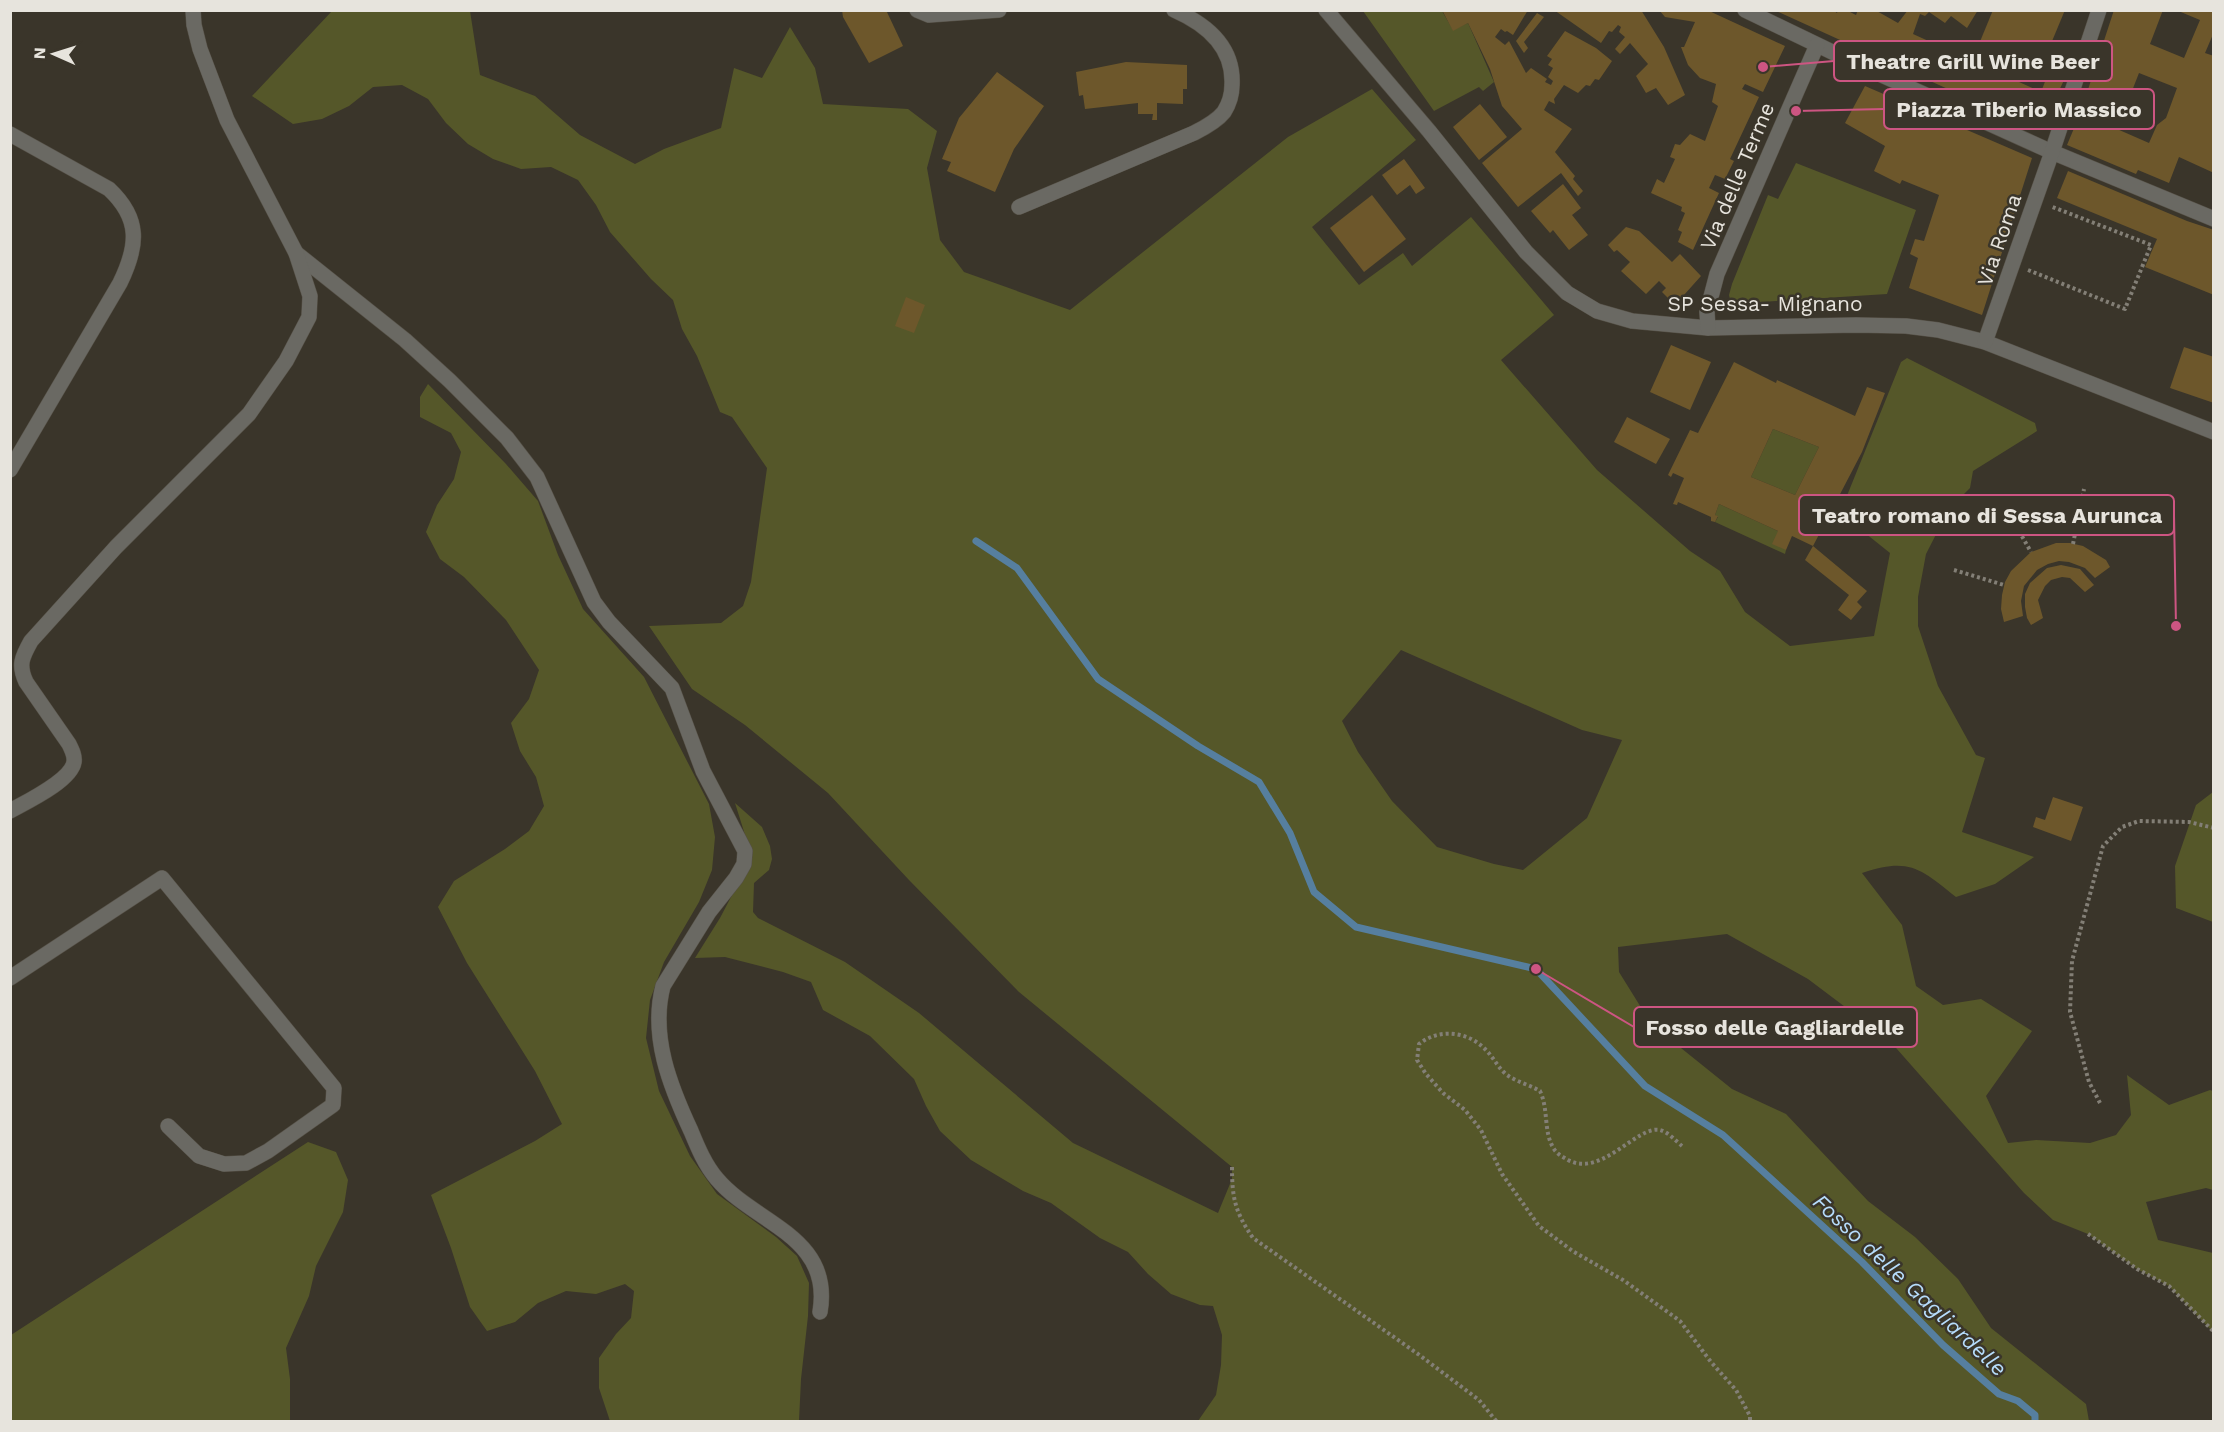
<svg xmlns="http://www.w3.org/2000/svg" width="2224" height="1432" font-family="'Work Sans',sans-serif">
<style>
.green{fill:#555729;fill-rule:evenodd}
.lines{fill:none;stroke-linecap:round;stroke-linejoin:round}
.stream{stroke:#567f9f;stroke-width:7}
.building{fill:#6d572b;fill-rule:evenodd}
.minor-casing{stroke:#565147;stroke-width:16}
.path{stroke:#837f76;stroke-width:4;stroke-dasharray:3 3;stroke-linecap:butt}
.minor{stroke:#6a6963;stroke-width:15}
.labels{text-anchor:middle;dominant-baseline:central;stroke-width:5;stroke-linejoin:round;paint-order:stroke}
.street-label{font-size:21px;fill:#e7e4dd;stroke:#3a352a}
.water-label{font-size:22px;font-style:italic;fill:#b6dcfb;stroke:#3a352a}
.leader{fill:none;stroke:#cd5582;stroke-width:2}
.callout-dot{fill:#cd5582;stroke:#3a352a;stroke-width:2}
.callout{fill:#3a352a;stroke:#cd5582;stroke-width:2}
.callout-label{font-size:22px;text-anchor:middle;font-weight:bold;fill:#e7e4dd}
</style>
<rect width="100%" height="100%" fill="#3a352a"/>
<g class="green">
<path d="M 332,11 L 470,11 L 480,75 L 535,96 L 580,135 L 635,164 L 664,149 L 721,128 L 734,68 L 762,78 L 790,27 L 815,68 L 823,104 L 908,109 L 937,131 L 927,168 L 940,240 L 964,272 L 1070,310 L 1288,137 L 1372,89 L 1416,140 L 1312,227 L 1359,285 L 1403,253 L 1412,266 L 1471,217 L 1554,315 L 1501,360 L 1597,470 L 1690,551 L 1720,571 L 1745,612 L 1790,646 L 1874,636 L 1890,553 L 1840,513 L 1901,362 L 1907,358 L 2035,423 L 2037,431 L 1973,471 L 1970,488 L 1949,509 L 1926,554 L 1918,597 L 1918,626 L 1938,686 L 1976,755 L 1985,758 L 1962,832 L 2034,857 L 1995,884 L 1956,897 C 1920,868 1909,857 1862,873 L 1902,925 L 1916,986 L 1943,1005 L 1981,999 L 2032,1031 L 1986,1096 L 2008,1143 L 2036,1140 L 2090,1143 L 2116,1135 L 2131,1115 L 2127,1075 L 2169,1105 L 2210,1090 L 2213,1091 L 2213,1190 L 2206,1188 L 2146,1202 L 2158,1240 L 2213,1253 L 2213,1332 L 2169,1286 L 2137,1269 L 2088,1234 L 2053,1220 L 2024,1193 L 1889,1040 L 1808,979 L 1727,934 L 1618,947 L 1619,972 L 1642,1009 L 1681,1048 L 1732,1089 L 1786,1114 L 1868,1201 L 1915,1237 L 1958,1279 L 1991,1328 L 2086,1404 L 2089,1421 L 1198,1421 L 1216,1395 L 1221,1365 L 1222,1335 L 1213,1306 L 1200,1305 L 1171,1294 L 1148,1274 L 1128,1252 L 1100,1238 L 1051,1203 L 1023,1191 L 971,1160 L 940,1131 L 926,1106 L 914,1079 L 870,1036 L 823,1010 L 811,982 L 783,972 L 725,957 L 695,958 L 720,918 L 752,857 L 735,803 L 762,827 L 770,846 L 772,859 L 769,870 L 754,883 L 753,912 L 758,918 L 845,962 L 919,1013 L 1073,1143 L 1218,1213 L 1232,1179 L 1232,1167 L 1019,992 L 909,880 L 828,793 L 745,725 L 692,689 L 649,626 L 721,623 L 743,606 L 751,582 L 767,468 L 732,417 L 720,412 L 697,356 L 682,329 L 673,300 L 651,279 L 610,232 L 596,205 L 578,180 L 551,167 L 521,169 L 493,159 L 468,144 L 446,123 L 428,99 L 402,85 L 373,87 L 349,106 L 322,119 L 293,124 L 252,96 ZM 1401,650 L 1582,730 L 1622,740 L 1587,818 L 1523,870 L 1494,864 L 1437,847 L 1392,801 L 1358,752 L 1342,721 Z"/>
<polygon points="1363,11 1442,11 1453,30 1468,23 1494,82 1483,91 1479,87 1434,111"/>
<polygon points="1796,163 1916,210 1887,294 1731,304 1729,295 1732,284 1768,195 1778,199"/>
<polygon points="428,384 506,464 538,501 558,555 583,609 644,677 709,804 715,837 712,870 699,902 664,962 650,1000 646,1038 659,1091 690,1156 717,1194 776,1237 797,1256 809,1283 808,1316 801,1379 799,1421 610,1421 599,1388 599,1358 616,1334 631,1318 634,1291 625,1284 596,1294 566,1291 538,1303 515,1322 487,1331 470,1307 451,1248 431,1195 535,1141 562,1124 535,1071 467,963 438,907 454,881 505,849 529,831 544,806 536,777 520,751 511,723 529,699 539,670 506,620 464,577 440,559 426,532 437,505 454,479 461,452 451,433 420,417 420,397"/>
<polygon points="1773,429 1819,447 1795,495 1751,477"/>
<polygon points="1719,504 1778,531 1786,550 1785,554 1715,522 1718,517 1715,515"/>
<polygon points="2213,792 2213,922 2176,908 2175,866 2196,805"/>
<polygon points="308,1142 336,1152 348,1180 343,1212 316,1266 309,1296 286,1348 290,1379 290,1421 11,1421 11,1335"/>
</g>
<g class="lines">
<polyline class="stream" points="976,541 1017,568 1098,679 1198,746 1259,782 1290,833 1314,892 1356,927 1536,969 1645,1086 1723,1135 1862,1262 1943,1345 1999,1394 2018,1401 2035,1415 2035,1422"/>
</g>
<g class="building">
<polygon points="842,10 886,10 903,46 869,63 843,17"/>
<polygon points="1442,10 1528,10 1513,35 1507,31 1505,32 1501,29 1495,37 1505,45 1509,41 1526,73 1531,68 1547,79 1545,82 1551,85 1553,81 1548,77 1553,68 1548,65 1552,59 1547,56 1565,31 1596,48 1612,61 1599,80 1595,79 1590,86 1586,85 1578,93 1564,85 1554,99 1555,104 1549,101 1544,110 1572,129 1555,152 1575,176 1573,179 1583,191 1578,196 1561,173 1518,207 1482,163 1522,129 1502,106 1490,69 1468,23 1453,31"/>
<polygon points="1554,10 1641,10 1664,47 1685,95 1668,105 1656,88 1646,93 1636,76 1648,64 1630,43 1620,54 1615,49 1625,37 1619,32 1621,27 1618,25 1612,32 1609,31 1601,43"/>
<polygon points="1659,10 1707,10 1785,46 1763,92 1745,84 1742,89 1759,97 1730,159 1734,161 1725,179 1715,175 1709,188 1719,193 1693,250 1678,242 1682,232 1678,230 1685,213 1681,211 1682,207 1651,193 1657,179 1664,183 1675,159 1670,157 1675,144 1680,145 1690,134 1705,141 1718,106 1712,102 1716,84 1700,78 1688,65 1681,47 1684,47 1695,22 1665,17"/>
<polygon points="1774,10 1833,10 1837,13 1838,10 1850,10 1850,12 1856,15 1858,10 1875,10 1898,23 1908,10 1978,10 1967,28 1951,16 1945,23 1929,12 1925,16 1920,14 1913,34 2041,92 2046,79 2050,81 2053,73 2065,78 2047,116 2043,129 1983,105"/>
<polygon points="1993,10 2065,10 2040,70 1979,44"/>
<path d="M 2114,10 L 2163,10 L 2150,44 L 2184,58 L 2200,20 L 2176,10 L 2214,10 L 2214,32 L 2205,53 L 2214,56 L 2214,173 L 2179,157 L 2169,183 L 2138,170 L 2136,174 L 2067,145 L 2080,114 ZM 2139,73 L 2177,88 L 2166,118 L 2157,125 L 2149,143 L 2117,129 Z"/>
<polygon points="1537,13 1544,17 1524,42 1528,48 1524,53 1516,41"/>
<polygon points="1126,62 1187,65 1187,89 1183,89 1183,104 1157,103 1157,120 1152,120 1153,114 1138,114 1138,103 1085,109 1083,95 1079,96 1076,72"/>
<polygon points="997,72 1044,106 1014,149 995,192 947,171 951,162 942,159 959,118"/>
<polygon points="1865,86 2032,158 1982,315 1909,288 1918,258 1910,254 1915,239 1924,241 1939,195 1902,180 1900,184 1874,171 1885,146 1845,123"/>
<polygon points="1480,104 1507,137 1479,160 1453,127"/>
<polygon points="1404,159 1425,188 1416,194 1410,185 1397,195 1382,175"/>
<polygon points="2068,171 2187,221 2214,230 2214,295 2145,267 2157,239 2057,198"/>
<polygon points="1563,184 1581,208 1572,215 1588,235 1569,250 1553,230 1550,233 1531,211"/>
<polygon points="1372,195 1406,239 1364,272 1330,228"/>
<polygon points="1626,227 1639,231 1672,262 1680,254 1701,276 1675,305 1662,292 1666,288 1659,281 1646,294 1621,271 1630,262 1617,250 1614,252 1608,245"/>
<polygon points="906,297 925,305 914,333 895,326"/>
<polygon points="1671,345 1711,362 1690,410 1650,392"/>
<polygon points="2184,347 2214,357 2214,403 2170,388"/>
<path d="M 1734,362 L 1776,383 L 1777,380 L 1855,416 L 1867,387 L 1885,393 L 1862,452 L 1813,546 L 1867,591 L 1857,602 L 1862,607 L 1851,620 L 1838,610 L 1849,595 L 1805,560 L 1813,546 L 1792,536 L 1786,550 L 1772,544 L 1778,531 L 1719,504 L 1715,515 L 1718,516 L 1715,522 L 1711,521 L 1711,517 L 1678,502 L 1677,505 L 1673,504 L 1684,478 L 1673,473 L 1671,477 L 1668,475 L 1690,430 L 1698,433 ZM 1773,429 L 1819,447 L 1795,495 L 1751,477 Z"/>
<polygon points="1627,417 1670,439 1656,464 1614,442"/>
<polygon points="2056,543 2070,543 2083,546 2106,560 2110,567 2095,578 2085,568 2069,562 2059,561 2048,564 2037,570 2024,586 2021,601 2023,616 2004,622 2001,609 2002,595 2005,582 2011,571 2031,552"/>
<polygon points="2061,565 2080,569 2094,585 2085,592 2070,578 2062,577 2051,580 2045,586 2038,600 2043,618 2031,625 2027,618 2025,607 2025,594 2030,583 2047,568"/>
<polygon points="2053,797 2083,807 2071,841 2033,827 2036,817 2045,820"/>
</g>
<g class="lines">
<defs>
<g id="minor">
<polyline points="917,10 929,15 999,10"/>
<polyline points="1326,10 1429,131 1526,252 1567,293 1597,311 1632,321 1708,328 1856,325 1906,326 1938,330 1985,342 2214,432"/>
<polyline points="1745,10 1855,63 2052,152 2214,219"/>
<path d="M 10,134 L 109,189 C 141,219 138,246 120,283 L 10,470"/>
<path d="M 1019,207 L 1194,133 C 1204,128 1217,121 1224,112 C 1229,104 1232,94 1232,85 C 1234,47 1206,24 1174,10"/>
<path d="M 296,253 L 405,340 L 450,381 L 507,438 L 537,477 L 594,602 L 609,622 L 672,688 L 703,771 L 745,851 L 744,864 L 736,878 L 709,912 L 663,986 C 650,1036 670,1086 691,1131 C 698,1148 705,1165 717,1179 C 755,1224 833,1236 820,1312"/>
<polyline points="1708,328 1707,312 1717,274 1817,45"/>
<polyline points="1985,342 2052,152 2099,10"/>
<path d="M 10,811 C 26,802 71,781 74,762 C 75,756 72,750 69,744 L 26,682 C 18,665 22,657 31,641 L 116,547 L 249,414 L 286,361 L 309,317 L 310,296 L 296,253 L 227,120 L 200,49 L 194,25 L 193,10"/>
<polyline points="10,978 162,878 334,1088 333,1105 268,1151 246,1163 224,1164 199,1156 168,1126"/>
</g>
</defs>
<use href="#minor" class="minor-casing"/>
<g class="path">
<polyline points="2028,270 2125,309 2151,245 2050,206"/>
<polyline points="2004,505 2031,552"/>
<polyline points="2073,544 2084,489"/>
<polyline points="1954,570 2004,585"/>
<polyline points="2100,1103 2089,1082 2070,1012 2072,961 2103,846 2122,827 2139,821 2189,822 2214,828"/>
<path d="M 1682,1146 C 1676,1141 1668,1132 1660,1130 C 1637,1125 1602,1178 1568,1160 C 1563,1157 1557,1154 1554,1149 C 1543,1132 1549,1110 1540,1091 C 1530,1085 1517,1082 1507,1075 C 1498,1068 1494,1058 1486,1050 C 1468,1031 1439,1028 1419,1044 L 1417,1060 L 1426,1074 L 1443,1093 L 1465,1110 L 1481,1130 L 1502,1174 L 1539,1226 L 1574,1252 L 1623,1280 L 1680,1321 L 1711,1362 L 1736,1390 L 1750,1416 L 1750,1422"/>
<path d="M 1232,1167 C 1232,1198 1235,1212 1253,1238 L 1418,1354 L 1479,1400 L 1497,1422"/>
<polyline points="2088,1234 2137,1269 2169,1286 2214,1332"/>
</g>
<use href="#minor" class="minor"/>
</g>
<g class="labels">
<g class="street-label">
<text transform="translate(1737 176) rotate(-67)">Via delle Terme</text>
<text transform="translate(1999 240) rotate(-71)">Via Roma</text>
<text x="1765" y="303">SP Sessa- Mignano</text>
</g>
<g class="water-label">
<text transform="translate(1910 1285) rotate(43)">Fosso delle Gagliardelle</text>
</g>
</g>
<path class="leader" d="M1763 67L1834 61M1796 111L1884 109M2176 626L2174 515M1536 969L1634 1027"/>
<g class="callout-dot">
<circle cx="1763" cy="67" r="6"/>
<circle cx="1796" cy="111" r="6"/>
<circle cx="2176" cy="626" r="6"/>
<circle cx="1536" cy="969" r="6"/>
</g>
<g class="callout">
<rect x="1834" y="41" width="278" height="40" rx="6"/>
<rect x="1884" y="89" width="270" height="40" rx="6"/>
<rect x="1799" y="495" width="375" height="40" rx="6"/>
<rect x="1634" y="1007" width="283" height="40" rx="6"/>
</g>
<g class="callout-label">
<text x="1973" y="69">Theatre Grill Wine Beer</text>
<text x="2019" y="117">Piazza Tiberio Massico</text>
<text x="1987" y="523">Teatro romano di Sessa Aurunca</text>
<text x="1775" y="1035">Fosso delle Gagliardelle</text>
</g>
<rect width="2224" height="1432" fill="none" stroke="#e7e4dd" stroke-width="24"/>
<g transform="translate(54 54) rotate(273)" stroke="#3a352a" stroke-width="4.5" paint-order="stroke">
<path d="M0-4.5L10 22L0 15L-10 22Z" fill="#e7e4dd"/>
<text y="-9" font-size="16" font-weight="bold" text-anchor="middle" fill="#e7e4dd">N</text>
</g>
</svg>
